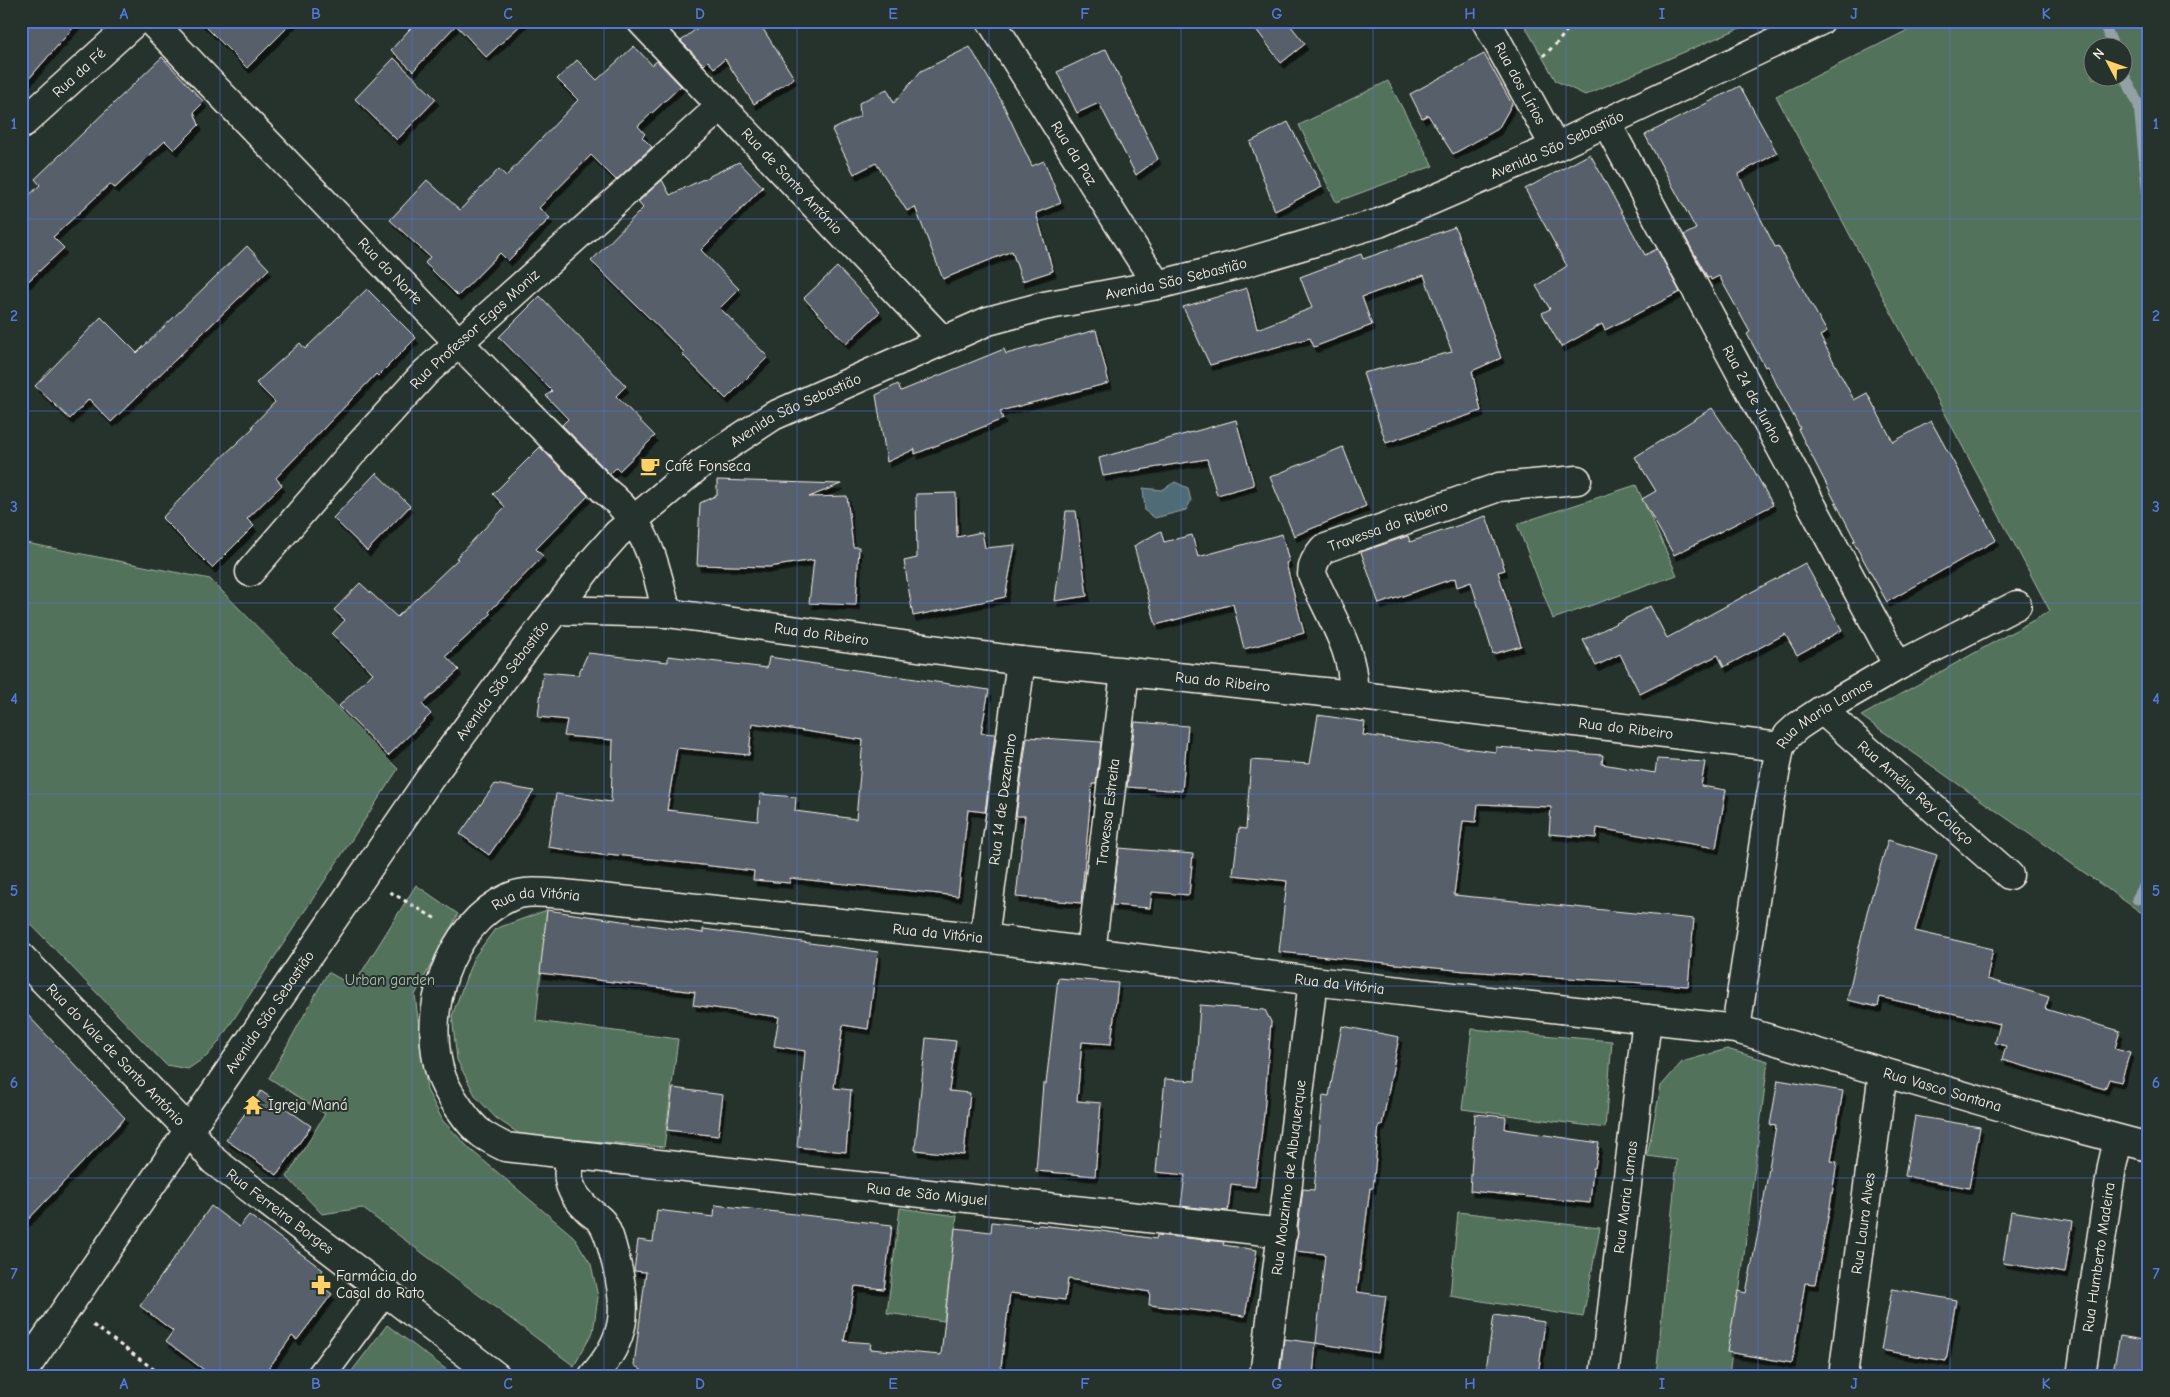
<svg xmlns="http://www.w3.org/2000/svg" width="2170" height="1397" font-family="'Comic Neue',sans-serif">
<style>
.green{fill:#52725c;stroke:#a3b2a2;fill-rule:evenodd}
.water{fill:#506c76;stroke:#92a1a4}
.lines{fill:none;stroke-linecap:round;stroke-linejoin:round}
.stream{stroke:#92a1a4;stroke-width:11}
.building{fill:#565e6b;stroke:#f4f1e8;fill-rule:evenodd;filter:url(#shadow)}
.minor-casing{stroke:#f4f1e8;stroke-width:31}
.path{stroke:#f4f1e8;stroke-width:3;stroke-dasharray:4 4;stroke-linecap:butt}
.minor{stroke:#26332d;stroke-width:28}
.grid{fill:none;stroke:#5377dc;stroke-width:1;stroke-opacity:0.55}
.labels{text-anchor:middle;dominant-baseline:central;stroke-width:4;stroke-linejoin:round;paint-order:stroke}
.street-label{font-size:15px;fill:#f4f1e8;stroke:#26332d}
.poi-label{font-size:15px;fill:#f4f1e8;stroke:#26332d;text-anchor:start}
.park-label{font-size:15px;fill:#b3beb0;stroke:#26332d}
.neatline{fill:none;stroke:#5377dc;stroke-width:2}
.grid-label{font-size:16px;text-anchor:middle;font-weight:bold;fill:#5377dc}
</style>
<defs>
<filter id="shadow"><feDropShadow dx="3" dy="5.5" stdDeviation="0" flood-color="#0009"/></filter>
</defs>
<rect width="100%" height="100%" fill="#26332d"/>
<filter id="ink" filterUnits="userSpaceOnUse"><feTurbulence type="fractalNoise" baseFrequency=".02" numOctaves="2"/><feDisplacementMap in="SourceGraphic" scale="10" xChannelSelector="R" yChannelSelector="G"/><feConvolveMatrix kernelMatrix="1 2 1 2 8 2 1 2 1" color-interpolation-filters="sRGB"/></filter>
<g filter="url(#ink)">
<g class="green">
<polygon points="1522,21 1756,21 1585,95 1556,81"/>
<path d="M 1926,21 L 2149,21 L 2149,918 L 1861,716 L 2050,611 L 1776,96 ZM 2092,48 L 2122,48 L 2122,78 L 2092,78 Z"/>
<polygon points="1388,81 1433,166 1336,202 1299,125"/>
<polygon points="1636,485 1677,575 1553,619 1517,524"/>
<polygon points="21,542 210,579 398,769 218,1043 207,1056 188,1069 166,1065 21,914"/>
<polygon points="416,885 458,914 415,995 427,1090 443,1121 471,1150 573,1236 591,1264 598,1297 593,1332 574,1366 362,1208 322,1214 287,1177 325,1114 269,1078 328,972 353,986"/>
<polygon points="547,910 536,1021 678,1039 664,1147 521,1135 496,1118 476,1097 457,1060 452,1016 473,959 495,929"/>
<polygon points="1472,1029 1612,1041 1605,1128 1462,1109"/>
<polygon points="1727,1049 1768,1061 1729,1376 1656,1376 1677,1160 1647,1156 1661,1086 1682,1062"/>
<polygon points="900,1208 957,1216 944,1321 887,1313"/>
<polygon points="1458,1212 1600,1228 1583,1317 1450,1296"/>
<polygon points="387,1325 455,1376 348,1376"/>
</g>
<polygon class="water" points="1175,482 1188,488 1191,501 1186,510 1155,518 1145,511 1143,488 1162,490"/>
<g class="lines">
<g class="stream">
<polyline points="2103,21 2114,48"/>
<polyline points="2122,70 2139,106 2149,206"/>
<polyline points="2137,899 2149,878"/>
</g>
</g>
<g class="building">
<polygon points="21,21 79,21 21,88"/>
<polygon points="200,21 294,21 247,68"/>
<polygon points="417,21 525,21 486,57 456,25 413,71 391,50"/>
<polygon points="706,21 758,21 794,78 754,104 725,59 714,68 708,61 704,65 681,41"/>
<polygon points="1250,21 1287,21 1305,44 1281,63"/>
<polygon points="634,46 652,65 657,61 681,86 638,126 645,134 642,137 652,147 616,180 591,155 539,208 550,218 508,261 500,253 458,296 425,263 430,257 390,220 427,180 460,210 499,169 506,176 578,100 557,79 577,60 597,80"/>
<polygon points="970,47 1001,100 1032,166 1044,161 1061,203 1036,213 1053,271 1022,281 1012,251 943,279 915,207 907,211 876,163 854,174 832,130 860,116 859,103 887,89 894,103 921,71"/>
<polygon points="1106,49 1158,159 1136,175 1099,103 1077,113 1057,72"/>
<polygon points="1484,54 1512,104 1498,129 1453,154 1428,115 1422,118 1410,94"/>
<polygon points="162,57 204,102 194,112 199,125 174,150 165,141 115,188 110,184 53,237 64,248 21,288 21,203 40,185 35,179"/>
<polygon points="394,58 436,99 397,140 355,99"/>
<polygon points="1740,86 1777,153 1738,174 1775,247 1778,246 1827,332 1820,336 1854,400 1867,393 1893,442 1931,421 1996,540 1887,602 1853,541 1855,540 1798,429 1800,428 1767,366 1765,367 1747,334 1750,332 1719,276 1711,280 1710,277 1708,278 1684,235 1696,229 1645,135"/>
<polygon points="1288,122 1322,187 1275,211 1250,142"/>
<polygon points="1590,154 1645,255 1657,249 1680,292 1605,330 1602,324 1561,347 1542,313 1550,309 1536,286 1567,266 1525,189"/>
<polygon points="739,162 763,187 701,250 739,289 720,308 768,357 726,399 682,354 684,352 591,261 643,208 638,202 662,180 670,195"/>
<polygon points="1455,227 1501,358 1472,371 1481,411 1386,443 1363,373 1452,352 1424,275 1362,297 1372,325 1314,347 1310,338 1210,365 1183,307 1247,288 1257,329 1312,308 1300,277 1361,254 1363,259"/>
<polygon points="247,246 269,269 111,422 89,399 70,419 35,386 101,317 137,353"/>
<polygon points="837,267 880,312 846,344 804,298"/>
<polygon points="367,289 416,338 378,376 376,374 276,478 282,485 247,519 254,526 212,568 162,518 206,472 253,428 252,426 275,402 256,383 300,343 305,349"/>
<polygon points="540,296 626,386 616,396 655,436 619,471 616,468 610,474 562,425 568,419 546,396 552,391 499,337"/>
<polygon points="1096,330 1109,383 1000,411 1003,419 915,454 915,449 887,462 876,395 898,384 901,391 1004,349 1006,354"/>
<polygon points="1712,408 1751,465 1773,505 1674,555 1642,499 1656,491 1635,457"/>
<polygon points="1236,420 1254,485 1217,495 1207,459 1103,476 1099,458"/>
<polygon points="540,447 588,496 536,549 543,556 489,612 491,614 446,656 459,670 422,704 431,714 388,756 339,706 373,673 332,634 345,620 334,610 360,583 397,617 458,559 456,558 505,507 493,494"/>
<polygon points="1343,447 1366,506 1294,536 1270,477"/>
<polygon points="376,473 410,506 367,551 333,518"/>
<polygon points="717,480 841,484 809,497 847,496 853,547 859,547 856,605 809,603 814,560 769,567 697,565 700,503 717,495"/>
<polygon points="956,493 957,537 982,532 985,548 1015,545 1005,597 913,616 904,561 917,558 916,494"/>
<polygon points="1066,511 1076,511 1087,596 1055,601"/>
<polygon points="1486,516 1505,570 1498,572 1521,646 1493,654 1471,582 1457,587 1455,578 1379,604 1361,552 1408,536 1410,542"/>
<polygon points="1161,531 1164,542 1192,535 1198,557 1282,534 1289,562 1286,563 1304,633 1244,649 1233,604 1156,625 1134,546"/>
<polygon points="1805,563 1842,630 1797,655 1785,634 1724,667 1718,655 1640,694 1620,654 1596,666 1583,640 1650,606 1667,638"/>
<path d="M 588,653 L 668,662 L 668,656 L 767,668 L 769,657 L 989,690 L 981,733 L 995,734 L 985,812 L 968,810 L 958,896 L 790,878 L 790,883 L 753,880 L 754,871 L 608,854 L 608,856 L 548,847 L 556,794 L 611,802 L 613,740 L 564,736 L 567,720 L 538,717 L 543,672 L 578,675 ZM 752,723 L 863,740 L 856,819 L 795,811 L 796,797 L 760,794 L 758,821 L 667,810 L 677,748 L 749,755 Z"/>
<polygon points="1318,715 1365,722 1363,735 1496,752 1496,747 1603,755 1602,764 1655,773 1657,759 1705,762 1701,786 1726,790 1716,848 1597,828 1596,838 1549,834 1551,807 1478,804 1476,822 1463,821 1454,895 1694,919 1688,986 1465,971 1279,952 1287,881 1233,875 1239,828 1246,829 1251,760 1310,764"/>
<polygon points="1135,722 1188,726 1182,791 1127,787"/>
<polygon points="1027,737 1101,742 1096,784 1092,784 1081,903 1016,897 1025,816 1016,816"/>
<polygon points="495,784 534,791 489,855 460,834"/>
<polygon points="1888,840 1937,855 1915,931 1993,949 1987,979 2049,997 2045,1009 2120,1031 2115,1048 2130,1052 2121,1082 2109,1079 2105,1089 2002,1060 2006,1046 1995,1043 2000,1024 1880,997 1878,1007 1847,1000 1867,912"/>
<polygon points="1119,848 1193,854 1189,895 1152,892 1150,908 1112,905"/>
<polygon points="547,910 703,933 703,929 878,952 868,1029 843,1025 834,1088 851,1090 846,1152 797,1147 805,1051 774,1046 779,1017 693,1005 695,992 540,973"/>
<polygon points="1058,978 1118,983 1111,1044 1082,1042 1077,1101 1101,1103 1095,1176 1036,1171 1043,1084 1046,1084"/>
<polygon points="1200,1005 1265,1010 1271,1022 1264,1114 1255,1187 1231,1184 1228,1211 1181,1206 1185,1175 1156,1172 1165,1079 1195,1081"/>
<polygon points="21,1008 125,1118 21,1227"/>
<polygon points="1342,1026 1399,1037 1382,1125 1379,1125 1373,1188 1370,1188 1357,1292 1386,1296 1378,1353 1316,1343 1325,1254 1295,1251 1303,1189 1314,1190 1323,1095 1329,1096"/>
<polygon points="926,1038 956,1041 949,1091 970,1093 964,1155 915,1150"/>
<polygon points="1778,1080 1843,1091 1831,1161 1837,1162 1830,1207 1815,1284 1805,1283 1792,1363 1727,1352 1738,1291 1746,1293 1759,1228 1776,1126 1770,1125"/>
<polygon points="673,1088 723,1095 718,1136 667,1130"/>
<polygon points="261,1091 311,1126 277,1175 226,1140"/>
<polygon points="1475,1114 1506,1117 1505,1129 1599,1143 1595,1168 1593,1168 1590,1203 1470,1191"/>
<polygon points="1915,1116 1980,1127 1969,1188 1905,1176"/>
<polygon points="715,1205 892,1225 884,1289 855,1286 844,1341 871,1343 870,1349 941,1355 955,1228 991,1232 992,1222 1027,1226 1040,1225 1095,1231 1095,1230 1156,1239 1157,1235 1224,1242 1223,1245 1257,1250 1245,1316 1149,1305 1150,1292 1068,1279 1065,1300 1010,1293 1000,1376 648,1375 634,1365 646,1272 634,1271 638,1240 653,1242 657,1210 714,1217"/>
<polygon points="211,1206 239,1227 249,1215 323,1270 315,1281 332,1294 297,1340 292,1336 263,1376 212,1376 166,1341 173,1331 140,1306"/>
<polygon points="2011,1211 2073,1221 2065,1273 2003,1263"/>
<polygon points="1892,1289 1956,1300 1946,1361 1881,1350"/>
<polygon points="1494,1315 1545,1322 1538,1376 1485,1376"/>
<polygon points="2120,1336 2149,1341 2149,1376 2112,1376"/>
<polygon points="1284,1339 1316,1343 1313,1376 1280,1376"/>
</g>
<g class="lines">
<defs>
<g id="minor">
<path id="s1" d="M 151,21 L 458,342 L 604,490 C 648,524 654,562 667,613"/>
<path id="s2" d="M 641,21 L 942,340"/>
<path id="s3" d="M 991,21 L 1157,285"/>
<path id="s4" d="M 1486,21 L 1555,147"/>
<path id="s5" d="M 1606,122 L 1898,666"/>
<path id="s6" d="M 21,125 L 136,21"/>
<path id="s7" d="M 250,572 L 354,451 L 425,373 L 720,107"/>
<path id="s8" d="M 555,610 L 667,613 L 1021,661 L 1353,695 L 1780,747"/>
<path id="s9" d="M 1353,695 C 1356,651 1328,614 1312,574 C 1312,564 1316,557 1323,549 L 1499,487 L 1577,480"/>
<path id="s10" d="M 1822,710 L 2009,875"/>
<path id="s11" d="M 984,938 L 1021,661"/>
<path id="s12" d="M 1091,952 L 1125,672"/>
<path id="s13" d="M 21,957 L 190,1131 L 214,1161 L 496,1376"/>
<path id="s14" d="M 1736,1029 L 1769,807 L 1780,747 L 1788,735 L 1798,726 L 1822,710 L 1898,666 L 2017,605"/>
<path d="M 572,1156 C 564,1179 570,1193 588,1210 C 592,1214 598,1217 602,1222 C 610,1234 612,1248 616,1262 C 628,1309 627,1338 593,1376"/>
<path id="s15" d="M 1283,1233 L 505,1147 C 497,1143 489,1139 482,1134 C 468,1124 448,1093 442,1078 C 420,1015 447,925 510,897 C 525,890 547,893 563,894 L 984,938 L 1313,981 L 1736,1029 L 2043,1119 L 2149,1147"/>
<path id="s16" d="M 21,1375 L 430,778 L 517,660 L 594,560 L 617,534 L 703,462 L 773,416 L 988,321 L 1044,306 L 1157,285 L 1237,265 L 1379,223 L 1555,147 L 1820,21"/>
<polyline points="321,1376 384,1291"/>
<path id="s17" d="M 1264,1376 L 1313,981"/>
<path id="s18" d="M 1604,1376 L 1647,1019"/>
<path id="s19" d="M 1843,1376 L 1883,1072"/>
<path id="s20" d="M 2081,1376 L 2112,1166 L 2118,1140"/>
</g>
</defs>
<use href="#minor" class="minor-casing"/>
<g class="path">
<polyline points="1543,56 1558,42 1574,21"/>
<polyline points="390,892 436,919"/>
<polyline points="93,1325 163,1376"/>
</g>
<use href="#minor" class="minor"/>
</g>
</g>
<path class="grid" d="M 220,21 L 220,1376M 412,21 L 412,1376M 604,21 L 604,1376M 797,21 L 797,1376M 989,21 L 989,1376M 1181,21 L 1181,1376M 1373,21 L 1373,1376M 1566,21 L 1566,1376M 1758,21 L 1758,1376M 1950,21 L 1950,1376M 21,219 L 2149,219M 21,411 L 2149,411M 21,603 L 2149,603M 21,794 L 2149,794M 21,986 L 2149,986M 21,1178 L 2149,1178"/>
<defs>
<symbol id="cafe-bare" viewBox="-9 -9 18 18"><path d="M-5.5-4.5H6V0H3Q3 3.5 0 3.5H-2.5Q-5.5 3.5-5.5 0ZM3-3.2v2h1.7v-2ZM-6 4.5H4V6H-6Z" fill="#ffd166" stroke="#26332d" stroke-width="2.5" paint-order="stroke"/></symbol>
<symbol id="temple-bare" viewBox="-9 -9 18 18"><path d="M0-6L5-2H3V0L6.5 2.5H4V6H1.5V3h-3V6H-4V2.5H-6.5L-3 0V-2H-5Z" fill="#ffd166" stroke="#26332d" stroke-width="2.5" paint-order="stroke"/></symbol>
<symbol id="pharmacy-bare" viewBox="-9 -9 18 18"><path d="M-2-6h4v4h4v4h-4v4h-4v-4h-4v-4h4Z" fill="#ffd166" stroke="#26332d" stroke-width="2.5" paint-order="stroke"/></symbol>
</defs>
<g fill-rule="evenodd">
<use href="#cafe-bare" x="636" y="452" width="28" height="28"/>
<use href="#temple-bare" x="239" y="1091" width="28" height="28"/>
<use href="#pharmacy-bare" x="307" y="1271" width="28" height="28"/>
</g>
<g class="labels">
<g class="street-label">
<text stroke="none"><textPath href="#s6" startOffset="78">Rua da Fé</textPath></text>
<text stroke="none"><textPath href="#s4" startOffset="71">Rua dos Lírios</textPath></text>
<text stroke="none"><textPath href="#s16" startOffset="2060">Avenida São Sebastião</textPath></text>
<text stroke="none"><textPath href="#s3" startOffset="156">Rua da Paz</textPath></text>
<text stroke="none"><textPath href="#s2" startOffset="220">Rua de Santo António</textPath></text>
<text stroke="none"><textPath href="#s1" startOffset="346">Rua do Norte</textPath></text>
<text stroke="none"><textPath href="#s16" startOffset="1655">Avenida São Sebastião</textPath></text>
<text stroke="none"><textPath href="#s7" startOffset="331">Rua Professor Egas Moniz</textPath></text>
<text stroke="none"><textPath href="#s5" startOffset="309">Rua 24 de Junho</textPath></text>
<text stroke="none"><textPath href="#s16" startOffset="1250">Avenida São Sebastião</textPath></text>
<text stroke="none"><textPath href="#s9" startOffset="226">Travessa do Ribeiro</textPath></text>
<text stroke="none"><textPath href="#s8" startOffset="268">Rua do Ribeiro</textPath></text>
<text stroke="none"><textPath href="#s16" startOffset="845">Avenida São Sebastião</textPath></text>
<text stroke="none"><textPath href="#s8" startOffset="672">Rua do Ribeiro</textPath></text>
<text stroke="none"><textPath href="#s14" startOffset="342">Rua Maria Lamas</textPath></text>
<text stroke="none"><textPath href="#s8" startOffset="1078">Rua do Ribeiro</textPath></text>
<text stroke="none"><textPath href="#s10" startOffset="125">Rua Amélia Rey Colaço</textPath></text>
<text stroke="none"><textPath href="#s11" startOffset="140">Rua 14 de Dezembro</textPath></text>
<text stroke="none"><textPath href="#s12" startOffset="141">Travessa Estreita</textPath></text>
<text stroke="none"><textPath href="#s15" startOffset="1114">Rua da Vitória</textPath></text>
<text stroke="none"><textPath href="#s15" startOffset="1519">Rua da Vitória</textPath></text>
<text stroke="none"><textPath href="#s15" startOffset="1924">Rua da Vitória</textPath></text>
<text stroke="none"><textPath href="#s16" startOffset="440">Avenida São Sebastião</textPath></text>
<text stroke="none"><textPath href="#s13" startOffset="136">Rua do Vale de Santo António</textPath></text>
<text stroke="none"><textPath href="#s15" startOffset="2538">Rua Vasco Santana</textPath></text>
<text stroke="none"><textPath href="#s17" startOffset="200">Rua Mouzinho de Albuquerque</textPath></text>
<text transform="translate(927 1194) rotate(6)">Rua de São Miguel</text>
<text stroke="none"><textPath href="#s18" startOffset="180">Rua Maria Lamas</textPath></text>
<text stroke="none"><textPath href="#s13" startOffset="364">Rua Ferreira Borges</textPath></text>
<text stroke="none"><textPath href="#s19" startOffset="154">Rua Laura Alves</textPath></text>
<text stroke="none"><textPath href="#s20" startOffset="120">Rua Humberto Madeira</textPath></text>
</g>
<g class="poi-label">
<text x="665" y="466">Café Fonseca</text>
<text x="268" y="1105">Igreja Maná</text>
<text x="336" y="1276">Farmácia do<tspan x="336" dy="17">Casal do Rato</tspan></text>
</g>
<g class="park-label">
<text x="390" y="980">Urban garden</text>
</g>
</g>
<rect width="2170" height="1397" fill="none" stroke="#26332d" stroke-width="55"/>
<g transform="translate(2108 62) rotate(311)"><circle r="24" fill="#26332d" stroke="#787f78"/>
<path d="M0-4L9 19L0 12L-9 19Z" fill="#ffd166"/>
<text y="-8" font-size="14" font-weight="bold" text-anchor="middle" fill="#f4f1e8">N</text>
</g>
<rect x="28" y="28" width="2114" height="1342" class="neatline"/>
<g class="grid-label">
<text x="124" y="19">A</text>
<text x="316" y="19">B</text>
<text x="508" y="19">C</text>
<text x="700" y="19">D</text>
<text x="893" y="19">E</text>
<text x="1085" y="19">F</text>
<text x="1277" y="19">G</text>
<text x="1470" y="19">H</text>
<text x="1662" y="19">I</text>
<text x="1854" y="19">J</text>
<text x="2046" y="19">K</text>
<text x="14" y="129">1</text>
<text x="2156" y="129">1</text>
<text x="14" y="321">2</text>
<text x="2156" y="321">2</text>
<text x="14" y="512">3</text>
<text x="2156" y="512">3</text>
<text x="14" y="704">4</text>
<text x="2156" y="704">4</text>
<text x="14" y="896">5</text>
<text x="2156" y="896">5</text>
<text x="14" y="1088">6</text>
<text x="2156" y="1088">6</text>
<text x="14" y="1279">7</text>
<text x="2156" y="1279">7</text>
<text x="124" y="1389">A</text>
<text x="316" y="1389">B</text>
<text x="508" y="1389">C</text>
<text x="700" y="1389">D</text>
<text x="893" y="1389">E</text>
<text x="1085" y="1389">F</text>
<text x="1277" y="1389">G</text>
<text x="1470" y="1389">H</text>
<text x="1662" y="1389">I</text>
<text x="1854" y="1389">J</text>
<text x="2046" y="1389">K</text>
</g>
</svg>
